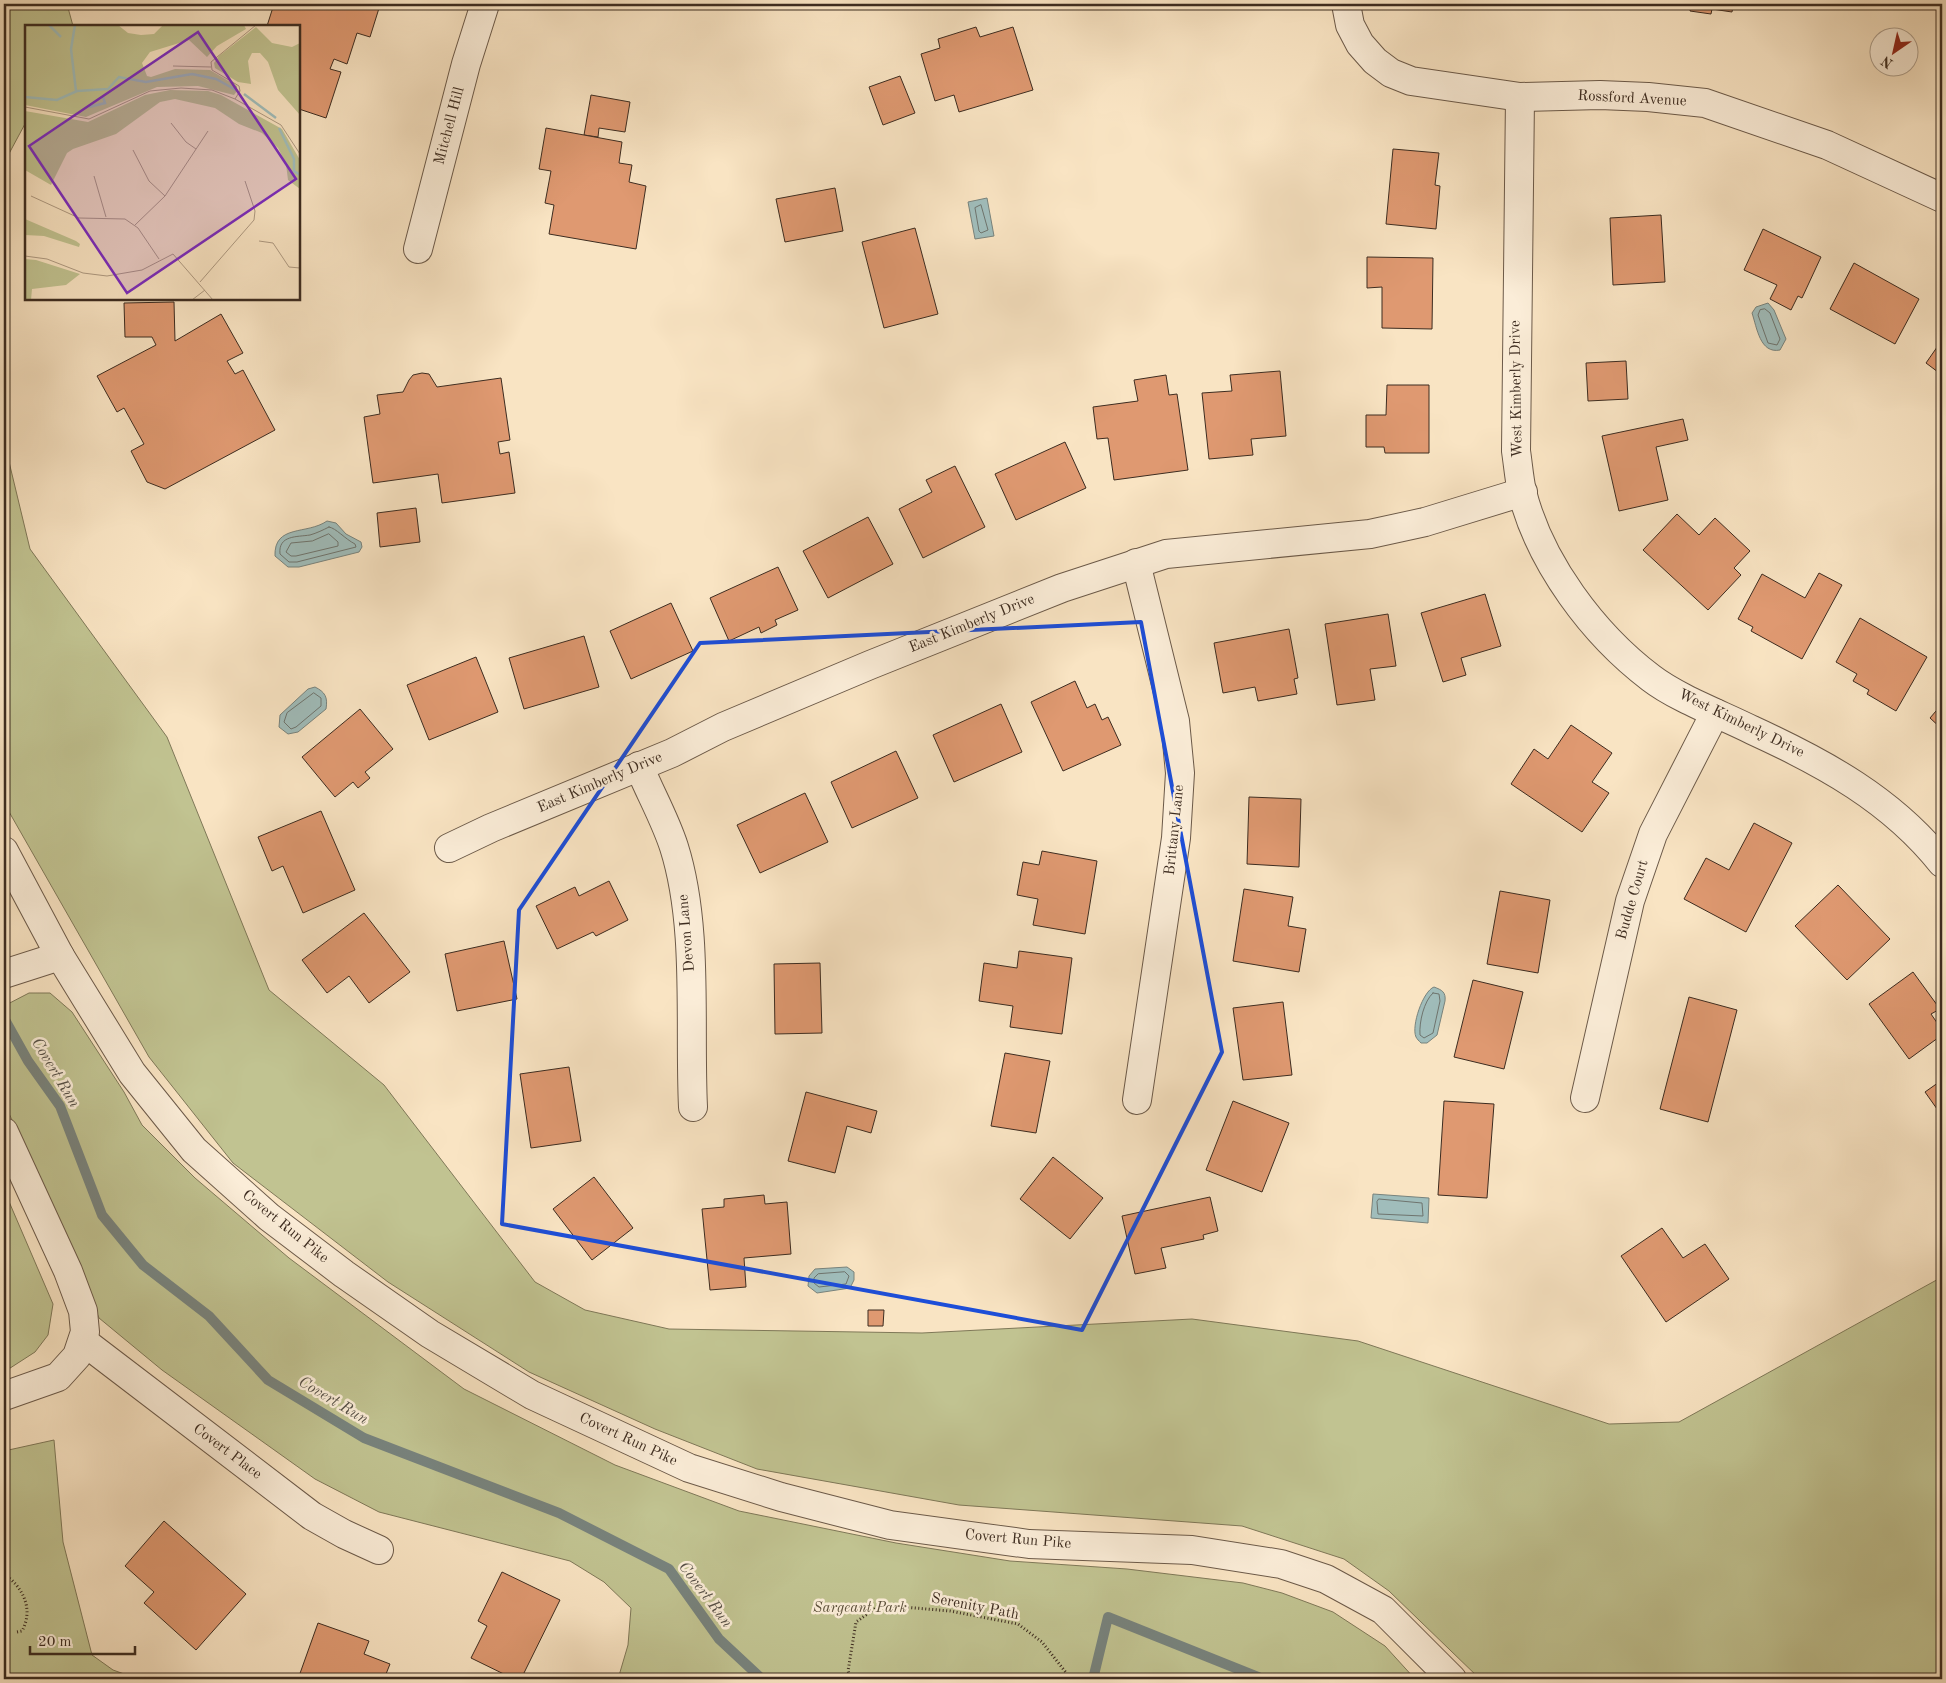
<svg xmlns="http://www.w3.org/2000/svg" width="1946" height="1683" font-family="'Old Standard TT',serif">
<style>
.green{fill:#c1c391;stroke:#7f7858}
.water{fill:#a0bdbb;stroke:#78837d}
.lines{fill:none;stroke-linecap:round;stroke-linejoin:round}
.shore{stroke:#6e746e;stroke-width:1}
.stream{stroke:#78837d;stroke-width:10}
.building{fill:#df9971;stroke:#3d2c20}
.minor-casing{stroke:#6c5a49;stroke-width:30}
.tertiary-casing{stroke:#6c5a49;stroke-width:30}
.path{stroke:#3d2c20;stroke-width:3;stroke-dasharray:1 2.5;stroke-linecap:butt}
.minor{stroke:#fbedd8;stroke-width:28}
.tertiary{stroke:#fbedd8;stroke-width:28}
.marked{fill:none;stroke:#1d4ed8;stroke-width:4;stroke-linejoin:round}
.labels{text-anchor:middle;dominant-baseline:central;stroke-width:5;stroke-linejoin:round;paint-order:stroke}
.street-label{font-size:15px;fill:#3d2c20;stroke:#fbedd8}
.park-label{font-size:15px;font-style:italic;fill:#5e523c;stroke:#fbedd8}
.water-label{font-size:16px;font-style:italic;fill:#565047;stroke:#fbedd8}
.inset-river{fill:none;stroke:#a0bdbb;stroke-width:2.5}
.inset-road{fill:none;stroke:#ae9a82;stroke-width:1}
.view{fill:#7b2cbf;fill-opacity:0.15;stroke:#7b2cbf;stroke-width:2.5}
.inset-edge{fill:none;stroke:#3d2c20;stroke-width:2.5}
</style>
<rect width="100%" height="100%" fill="#f9e4c3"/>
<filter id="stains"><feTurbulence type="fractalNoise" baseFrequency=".004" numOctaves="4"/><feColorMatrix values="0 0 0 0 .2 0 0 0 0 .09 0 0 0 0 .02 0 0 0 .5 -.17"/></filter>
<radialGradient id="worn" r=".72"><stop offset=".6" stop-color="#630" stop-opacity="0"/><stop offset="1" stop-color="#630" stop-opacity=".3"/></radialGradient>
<g class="green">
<polygon points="4,4 67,4 73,26 26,26 26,122 4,163"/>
<polygon points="4,441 30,549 167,737 269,990 384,1085 535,1282 585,1310 669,1329 922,1333 1192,1319 1358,1341 1609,1424 1679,1422 1942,1277 1942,1679 1480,1679 1389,1591 1344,1559 1242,1526 959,1505 757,1469 655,1429 529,1372 388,1282 233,1163 149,1057 4,803"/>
<polygon points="29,993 50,993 72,1012 124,1092 142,1125 195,1178 289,1258 464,1389 615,1465 739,1511 896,1543 1010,1561 1127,1569 1243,1583 1282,1593 1333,1612 1385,1646 1415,1679 618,1679 628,1645 631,1608 604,1582 570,1561 379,1512 315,1479 162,1370 99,1318 4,1102 4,1006"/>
<polygon points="4,1190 53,1304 48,1335 35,1352 4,1372"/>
<polygon points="54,1440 63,1542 92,1655 113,1670 138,1679 4,1679 4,1451"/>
</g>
<g class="water">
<polygon points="987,198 994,236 975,239 968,202"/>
<path d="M 1768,303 L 1774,310 L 1786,339 L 1780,350 C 1760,354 1757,328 1752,313 L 1756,307 Z"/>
<path d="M 327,521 L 336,523 L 346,534 L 361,542 L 362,547 L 359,552 L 299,567 L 288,567 L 275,556 C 274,524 307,535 327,521 Z"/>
<path d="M 315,687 C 325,692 328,697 326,709 L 298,732 L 288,734 L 279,727 L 280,715 L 308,689 Z"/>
<path d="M 1434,987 C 1442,990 1446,992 1445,1001 L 1437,1035 L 1427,1043 L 1421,1043 C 1419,1041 1417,1039 1416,1037 C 1411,1026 1423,991 1434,987 Z"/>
<polygon points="1373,1194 1429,1198 1428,1223 1371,1218"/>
<polygon points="847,1267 854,1272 854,1280 850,1288 817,1293 808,1286 809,1276 815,1269"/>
</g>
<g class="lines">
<g class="shore">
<polygon points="981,205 988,230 981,233 979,231 975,208"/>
<polygon points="1765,309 1770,313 1780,339 1777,345 1768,343 1758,315 1760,310"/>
<path d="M 329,527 C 336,528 345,539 355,544 L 356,547 L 297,562 L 289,562 L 280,554 C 278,535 297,537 310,535 C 317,533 323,530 329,527 Z"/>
<polygon points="329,534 338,542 338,546 296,556 291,556 286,552 291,543 312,541"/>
<polygon points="314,693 321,698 321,706 296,727 291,729 284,722 287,713"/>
<path d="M 1433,993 L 1439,994 L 1440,1001 L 1433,1033 L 1424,1038 L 1420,1035 C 1419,1022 1424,1001 1433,993 Z"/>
<polygon points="1379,1199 1422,1203 1423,1216 1378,1214 1377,1202"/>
<polygon points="845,1272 849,1276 846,1284 819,1287 814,1283 814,1278 818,1274"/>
</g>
<g class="stream">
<polyline points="4,1018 28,1061 60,1106 102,1215 143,1265 209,1316 268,1380 364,1438 559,1513 669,1569 719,1639 762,1679"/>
<polyline points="1093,1679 1108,1617 1258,1677"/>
</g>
</g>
<g class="building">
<polygon points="274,4 292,7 293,4 380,5 370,37 357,33 347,64 334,59 330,69 341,72 326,118 299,109 299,26 267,26"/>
<polygon points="1691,4 1738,4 1738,7 1733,6 1732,12 1712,9 1711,14 1690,11"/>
<polygon points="976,27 980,37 1013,27 1033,90 959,112 954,95 935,101 921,54 940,48 938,39"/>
<polygon points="900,76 915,113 883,125 869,87"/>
<polygon points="591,95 630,102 625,132 599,128 598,137 584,135"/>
<polygon points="546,128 622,142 619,163 632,165 629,182 646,186 636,249 549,234 554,205 545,203 551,171 539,169"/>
<polygon points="1393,149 1439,153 1435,185 1440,186 1436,229 1386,224"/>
<polygon points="835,188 843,231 785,242 776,199"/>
<polygon points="1661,215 1665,282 1613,285 1610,218"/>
<polygon points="915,228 938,314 884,328 862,242"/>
<polygon points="1763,229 1821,257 1802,298 1798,296 1791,310 1770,299 1777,285 1744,270"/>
<polygon points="1367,257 1433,258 1432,329 1382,328 1382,287 1367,288"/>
<polygon points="1854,263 1919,299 1895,344 1830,309"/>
<polygon points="174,302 175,341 221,314 243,353 227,361 235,374 243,370 275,430 165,489 147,482 131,451 144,444 124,408 117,412 97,376 156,345 152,337 125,337 124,303"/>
<polygon points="1942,340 1942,375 1926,363"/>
<polygon points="1626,361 1628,399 1588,401 1586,363"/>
<polygon points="1280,371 1286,436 1251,439 1253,455 1209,459 1202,393 1232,391 1230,375"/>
<polygon points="422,373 429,374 437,387 501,378 510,440 498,442 500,454 509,452 515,493 442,503 438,474 373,483 364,417 380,414 377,395 403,392 409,380 413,375"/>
<polygon points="1166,375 1169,395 1177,394 1188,470 1114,480 1108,438 1097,439 1093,407 1138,401 1134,380"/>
<polygon points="1387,385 1429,385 1429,453 1385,453 1384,447 1366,447 1366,415 1386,415"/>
<polygon points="1683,419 1688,440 1656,447 1668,500 1619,511 1602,436"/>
<polygon points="1065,442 1086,488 1016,520 995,474"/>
<polygon points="955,466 985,527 923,558 899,509 932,492 926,480"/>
<polygon points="416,508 420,542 380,547 377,513"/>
<polygon points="1677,514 1699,535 1715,518 1750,551 1734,568 1741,575 1708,610 1643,550"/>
<polygon points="868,517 893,564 828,598 803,551"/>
<polygon points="778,567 798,610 775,620 777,625 761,633 759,627 729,641 710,598"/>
<polygon points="1819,573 1842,585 1802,659 1751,631 1753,627 1738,619 1762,574 1805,598"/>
<polygon points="1485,594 1501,646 1461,658 1466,675 1443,682 1421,613"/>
<polygon points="671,603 693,651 631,679 610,631"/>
<polygon points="1388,614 1396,666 1370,669 1375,700 1337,705 1325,624"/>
<polygon points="1860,618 1927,657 1896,711 1867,694 1869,690 1853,681 1857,674 1836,662"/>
<polygon points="1289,629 1298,678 1294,679 1297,694 1258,701 1255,687 1223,693 1214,643"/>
<polygon points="584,636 599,687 524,709 509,658"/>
<polygon points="476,657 498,712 429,740 407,685"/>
<polygon points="1075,681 1087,708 1095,704 1102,720 1108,717 1121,745 1063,771 1031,702"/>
<polygon points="1001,704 1022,752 954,782 933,735"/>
<polygon points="1942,704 1942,729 1930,718"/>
<polygon points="360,709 393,749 365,772 370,778 358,788 353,782 335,797 302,757"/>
<polygon points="1571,725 1612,753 1592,782 1609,793 1582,832 1511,784 1534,749 1548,759"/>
<polygon points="896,751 918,798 852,828 831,782"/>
<polygon points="805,793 828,842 760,873 737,825"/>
<polygon points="1249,797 1301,799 1299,867 1247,864"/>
<polygon points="321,811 355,890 303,913 283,866 272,871 258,837"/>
<polygon points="1754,823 1792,843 1746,932 1684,899 1706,858 1729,870"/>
<polygon points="1042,851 1097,861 1085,934 1033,925 1038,899 1017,895 1023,862 1039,865"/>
<polygon points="609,881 628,920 596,936 593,932 557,949 536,906 575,887 579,896"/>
<polygon points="1838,885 1890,939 1847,980 1795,926"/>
<polygon points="1244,889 1293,897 1288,926 1306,929 1299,972 1233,961"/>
<polygon points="1500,891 1550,900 1538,973 1487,964"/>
<polygon points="364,913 410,972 369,1003 349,976 327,993 302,960"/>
<polygon points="504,941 517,999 457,1011 445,954"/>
<polygon points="1019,951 1072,958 1062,1034 1010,1027 1013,1006 979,1001 984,963 1017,968"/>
<polygon points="820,963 822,1033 775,1034 774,964"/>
<polygon points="1913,972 1940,1009 1931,1014 1942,1030 1942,1035 1909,1059 1869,1004"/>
<polygon points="1473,980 1523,992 1504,1069 1454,1057"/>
<polygon points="1689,997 1737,1010 1708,1122 1660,1109"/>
<polygon points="1283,1002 1292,1075 1243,1080 1233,1008"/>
<polygon points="1005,1053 1050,1061 1036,1133 991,1126"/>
<polygon points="569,1067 581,1141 531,1148 520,1074"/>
<polygon points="1942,1080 1942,1116 1925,1092"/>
<polygon points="806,1092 877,1111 871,1133 847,1126 835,1173 788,1161"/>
<polygon points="1233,1101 1289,1123 1262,1192 1206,1170"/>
<polygon points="1444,1101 1494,1104 1487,1198 1438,1195"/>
<polygon points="1053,1157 1103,1198 1070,1239 1020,1199"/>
<polygon points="594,1177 633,1228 592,1260 553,1209"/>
<polygon points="764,1195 765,1204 787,1202 791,1254 744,1258 746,1287 710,1290 702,1209 724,1207 724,1199"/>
<polygon points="1210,1197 1218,1231 1203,1235 1204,1239 1161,1248 1166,1268 1135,1274 1122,1216"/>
<polygon points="1662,1228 1683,1258 1705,1244 1729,1279 1666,1322 1621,1256"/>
<polygon points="868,1310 884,1310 883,1326 868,1326"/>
<polygon points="164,1521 246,1594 196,1650 144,1603 154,1592 125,1566"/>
<polygon points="502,1572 560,1600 521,1679 514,1679 471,1658 487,1626 478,1621"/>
<polygon points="318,1623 369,1641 364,1654 390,1664 384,1679 298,1679"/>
</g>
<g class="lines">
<defs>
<g id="minor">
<polyline points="1346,4 1350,25 1360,44 1375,61 1391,73 1411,81 1520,97 1600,95 1648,97 1705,103 1827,145 1942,198"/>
<path d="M 1520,97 L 1516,451 C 1518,464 1519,478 1522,492 C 1540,563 1593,634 1651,678 C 1677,698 1722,715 1752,730 C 1824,763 1892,800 1942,863"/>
<polyline points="418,249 466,64 485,4"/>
<polyline points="1136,563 1175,721 1180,773 1176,838 1137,1100"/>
<path d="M 639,766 C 650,793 665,819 674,847 C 699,926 689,1024 693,1107"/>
<polyline points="449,848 491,828 672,753 723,727 870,665 1062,588 1166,554 1370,534 1425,522 1523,492"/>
<polyline points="4,974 60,956"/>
<polyline points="1585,1098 1630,901 1653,834 1715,713"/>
<polyline points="4,1132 68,1271 83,1311 85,1332 77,1356 58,1377 4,1396"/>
<polyline points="83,1341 312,1516 344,1534 379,1550"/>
</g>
<polyline id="tertiary" points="4,851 60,956 132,1073 194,1150 269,1217 344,1274 430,1334 532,1395 689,1468 781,1497 890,1525 1029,1544 1192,1550 1281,1564 1326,1579 1383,1610 1452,1679"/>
</defs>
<use href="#minor" class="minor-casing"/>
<use href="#tertiary" class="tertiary-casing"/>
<g class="path">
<path d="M 4,1574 C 23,1587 34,1609 22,1631 L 17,1632"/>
<polyline points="851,1679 848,1671 856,1622 880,1605 950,1611 1018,1624 1042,1642 1071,1679"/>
</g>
<use href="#minor" class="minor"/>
<use href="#tertiary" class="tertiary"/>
</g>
<path class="marked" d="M 1141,622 L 1222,1052 L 1082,1330 L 502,1224 L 519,910 L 700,643 Z"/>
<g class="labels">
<g class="street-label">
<text transform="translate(1632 99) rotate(3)">Rossford Avenue</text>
<text transform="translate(450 126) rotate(-75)">Mitchell Hill</text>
<text transform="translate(1517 389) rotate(-91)">West Kimberly Drive</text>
<text transform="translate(972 624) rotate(-22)">East Kimberly Drive</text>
<text transform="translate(1741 724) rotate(26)">West Kimberly Drive</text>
<text transform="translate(600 783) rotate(-23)">East Kimberly Drive</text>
<text transform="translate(1175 830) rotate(-84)">Brittany Lane</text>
<text transform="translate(1633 900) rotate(-74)">Budde Court</text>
<text transform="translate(687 933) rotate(-95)">Devon Lane</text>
<text transform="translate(285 1227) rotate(39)">Covert Run Pike</text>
<text transform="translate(628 1440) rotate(25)">Covert Run Pike</text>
<text transform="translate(227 1452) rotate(37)">Covert Place</text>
<text transform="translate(1018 1540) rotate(5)">Covert Run Pike</text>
<text transform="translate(975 1607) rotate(11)">Serenity Path</text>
</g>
<g class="park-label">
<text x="860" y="1608">Sargeant Park</text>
</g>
<g class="water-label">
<text transform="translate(55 1073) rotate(59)">Covert Run</text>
<text transform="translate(333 1401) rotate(31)">Covert Run</text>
<text transform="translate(705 1595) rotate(53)">Covert Run</text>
</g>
</g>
<g transform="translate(25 25)">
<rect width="275" height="275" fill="#f9e4c3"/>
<path d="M 0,0 L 93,0 L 103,8 L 116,10 L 129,9 L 138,0 L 219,0 L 221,4 L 192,21 L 182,32 L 164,15 L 125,27 L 117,38 L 122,51 L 126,52 L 150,44 L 185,45 L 212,61 L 212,66 L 209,70 L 173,61 L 132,62 L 61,92 L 0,80 ZM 231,2 L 247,18 L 267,22 L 275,18 L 275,90 L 253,65 L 243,37 L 235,28 L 227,28 L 223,36 L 226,59 L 213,57 L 190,43 L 189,38 L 194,31 ZM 145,65 L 183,66 L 196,70 L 257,104 L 275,135 L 275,164 L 263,155 L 261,139 L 253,123 L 237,108 L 214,99 L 190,83 L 150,74 L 135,77 L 91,109 L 48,124 L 42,128 L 26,160 L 0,145 L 0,86 L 63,97 L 120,70 ZM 0,194 L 51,216 L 55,219 L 54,222 L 19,211 L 0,210 ZM 0,234 L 11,235 L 55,249 L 41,260 L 7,264 L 6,275 L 0,275 Z" fill="#c1c391"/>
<path class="inset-river" d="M 24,0 L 36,12M 50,0 L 46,24 L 51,66M 219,69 L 251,93M 0,72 L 32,75 L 52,66 L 83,64 L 94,52 L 121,57 L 167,49 L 191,54 L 211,65M 64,82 L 80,78 L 78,72M 254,103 L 269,134 L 269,146 L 275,150"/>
<path class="inset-road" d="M 148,41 L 186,42M 210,74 L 215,66 L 214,61 L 187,45 L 186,37 L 231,0M 0,82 L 64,94 L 125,66 L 156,63 L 187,65 L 210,74 L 256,100 L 275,129M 146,98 L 161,117 L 171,124M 108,125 L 124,156 L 140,171M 69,151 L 81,192M 6,171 L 54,193 L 100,194 L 113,203 L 134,234M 110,200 L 140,171 L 183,106M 234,216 L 248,218 L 264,242 L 275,243M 0,231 L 22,234 L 58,248 L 82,251 L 117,245 L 148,229 L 188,275M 175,257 L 229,195 L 230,186 L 220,156M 167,275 L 180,265"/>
<path class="view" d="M 173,7 L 271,154 L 102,268 L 4,121 Z"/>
<rect width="275" height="275" class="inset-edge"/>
</g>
<rect width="1946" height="1683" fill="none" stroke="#f9e4c3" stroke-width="20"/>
<rect x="5" y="5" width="1936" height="1673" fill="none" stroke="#3d2c20" stroke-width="2.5"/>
<rect x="10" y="10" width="1926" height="1663" fill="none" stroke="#3d2c20"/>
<g transform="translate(1894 52) rotate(214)"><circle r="24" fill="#fbedd8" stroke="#afa08e"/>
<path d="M0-4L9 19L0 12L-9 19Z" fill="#8f2418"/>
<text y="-8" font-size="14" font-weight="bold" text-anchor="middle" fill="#3d2c20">N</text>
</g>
<path d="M30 1646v8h105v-8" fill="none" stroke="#3d2c20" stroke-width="2.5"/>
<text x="38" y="1646" font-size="15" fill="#3d2c20" stroke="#fbedd8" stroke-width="4" paint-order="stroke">20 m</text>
<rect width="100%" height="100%" filter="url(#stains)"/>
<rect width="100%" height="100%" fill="url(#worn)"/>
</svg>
